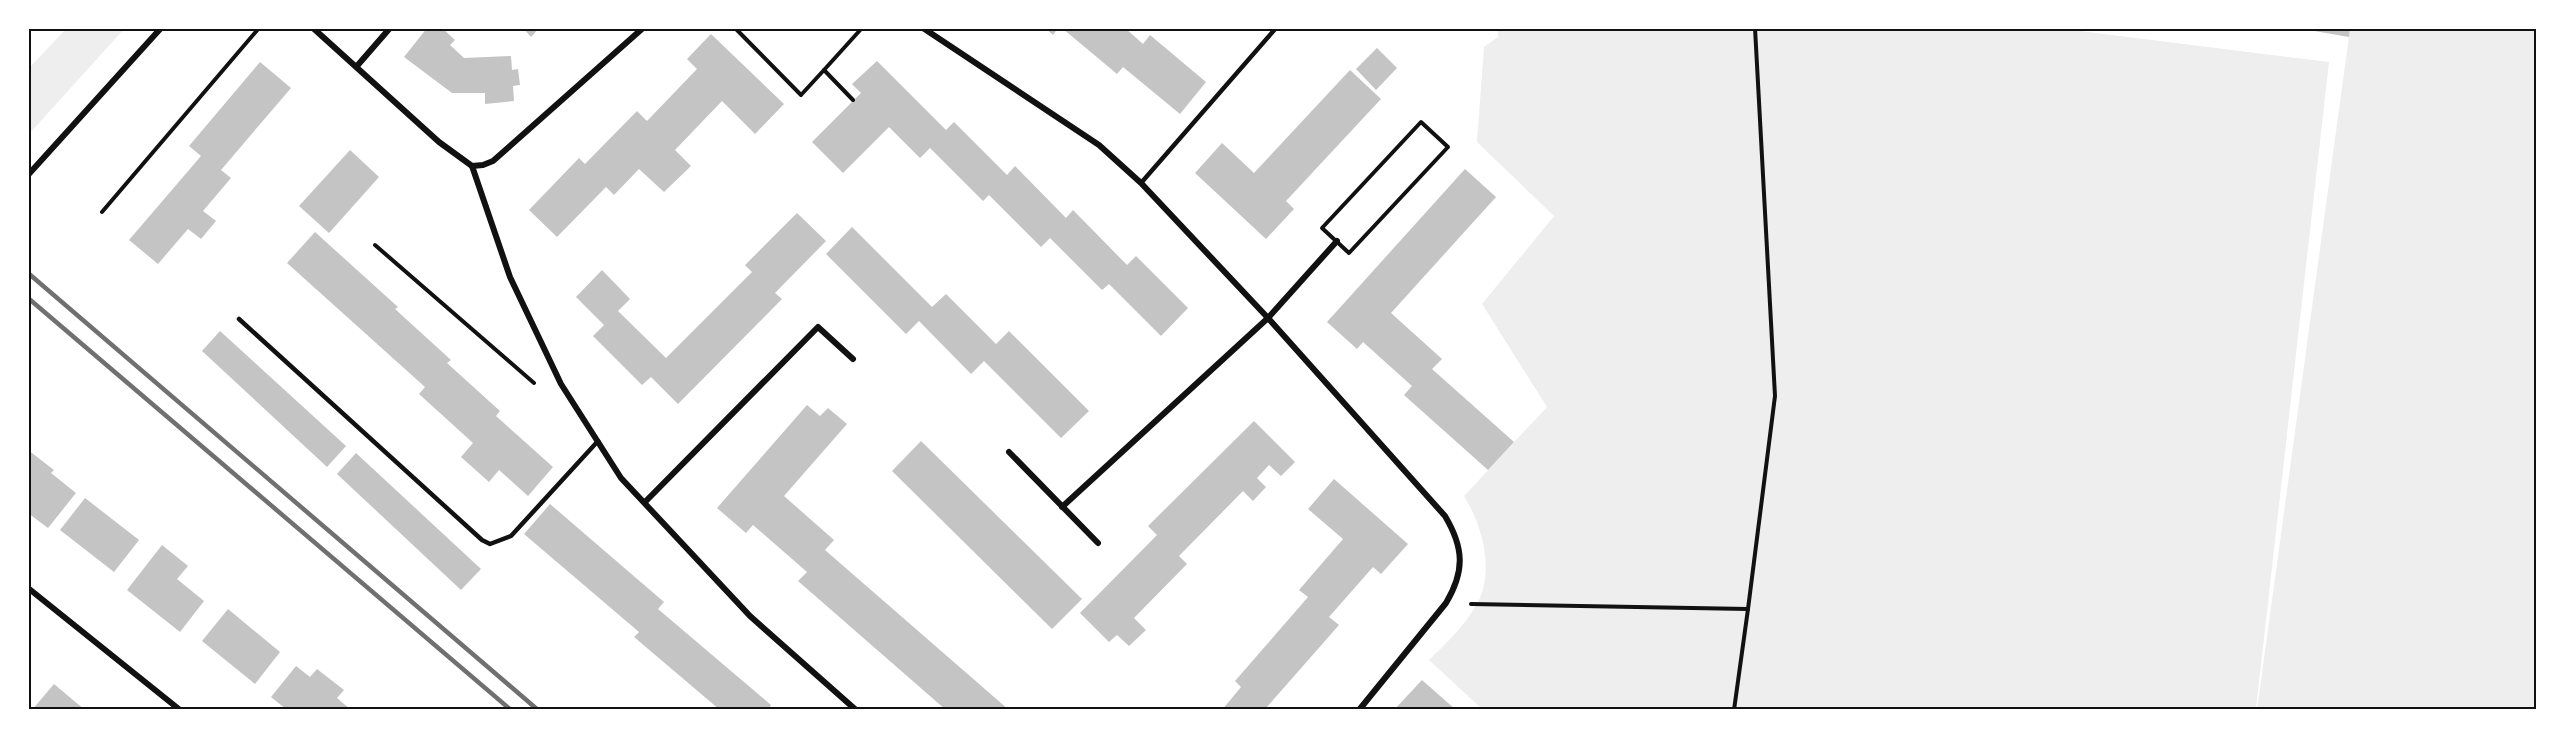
<svg xmlns="http://www.w3.org/2000/svg" width="2565" height="738" font-family="Rubik,sans-serif">
<style>
.green{fill:#eee}
.building{fill:#c4c4c4}
.lines{fill:none;stroke-linecap:round;stroke-linejoin:round}
.path{stroke:#111;stroke-width:4}
.service{stroke:#111;stroke-width:4.5}
.minor{stroke:#111;stroke-width:6}
.rail{stroke:#707070;stroke-width:4.5}
.neatline{fill:none;stroke:#111;stroke-width:2}
</style>
<rect width="100%" height="100%" fill="#fff"/>
<g class="green">
<path d="M 2056,28 L 2329,62 L 2256,709 L 1482,709 L 1429,660 C 1445,644 1463,628 1475,607 C 1496,575 1483,526 1464,496 L 1547,407 L 1482,304 L 1554,216 L 1477,142 L 1484,47 L 1498,37 L 1498,29 Z"/>
<polygon points="66,29 124,29 29,134 29,68"/>
<polygon points="2350,29 2536,29 2536,709 2257,710"/>
</g>
<g class="building">
<polygon points="427,28 442,28 455,40 450,45 464,58 511,56 512,70 518,69 520,85 513,86 514,101 485,104 485,93 452,93 404,57"/>
<polygon points="523,28 539,28 531,37"/>
<polygon points="1045,28 1058,28 1053,35"/>
<polygon points="1062,28 1125,28 1143,44 1150,35 1206,82 1180,114 1123,67 1117,74"/>
<polygon points="2297,28 2350,28 2349,37"/>
<polygon points="711,34 784,104 755,134 722,101 675,150 691,166 664,192 639,169 614,195 606,187 557,237 529,210 579,158 585,164 637,111 647,121 697,69 687,59"/>
<polygon points="1377,48 1397,68 1376,90 1356,69"/>
<polygon points="877,61 946,130 954,122 1007,175 1015,166 1066,218 1073,210 1127,265 1136,256 1188,308 1161,336 1109,284 1102,290 1050,238 1041,247 989,195 983,201 930,148 920,158 889,127 843,173 812,142 861,93 852,84"/>
<polygon points="260,62 291,88 221,170 231,178 203,211 216,221 201,239 188,229 158,264 129,240 201,156 189,146"/>
<polygon points="1350,70 1381,99 1286,201 1294,209 1266,239 1195,173 1222,143 1254,173"/>
<polygon points="350,150 379,177 329,233 299,206"/>
<polygon points="1465,169 1496,197 1391,313 1442,359 1432,369 1514,442 1488,470 1404,395 1412,386 1363,342 1357,349 1327,322"/>
<polygon points="797,213 826,241 775,293 782,299 678,404 651,377 642,385 593,336 604,325 576,297 602,270 630,299 618,311 666,358 752,272 745,265"/>
<polygon points="852,227 932,307 946,294 996,344 1009,331 1089,411 1061,438 984,361 971,374 919,321 906,334 826,254"/>
<polygon points="315,232 398,307 395,309 451,360 447,363 500,411 496,416 553,467 528,496 499,470 489,482 461,457 473,443 419,394 425,387 287,263"/>
<polygon points="220,331 346,446 327,467 202,351"/>
<polygon points="807,405 820,416 828,408 847,424 784,496 834,540 825,550 1009,710 946,710 798,581 807,572 753,525 746,533 717,508"/>
<polygon points="1254,421 1295,462 1281,476 1269,465 1257,478 1266,487 1253,501 1243,491 1179,556 1187,564 1134,618 1146,630 1129,646 1117,635 1109,642 1080,613 1157,535 1148,526"/>
<polygon points="921,441 1082,599 1052,629 892,471"/>
<polygon points="28,450 54,470 51,473 76,493 48,528 28,513"/>
<polygon points="356,453 481,569 461,590 337,474"/>
<polygon points="1334,479 1408,544 1381,574 1373,567 1329,617 1339,625 1266,708 1268,710 1222,710 1241,687 1235,681 1308,597 1299,590 1343,539 1308,509"/>
<polygon points="85,498 139,540 114,572 60,530"/>
<polygon points="550,504 664,602 658,609 771,705 768,710 720,710 634,637 639,632 524,534"/>
<polygon points="162,545 188,566 177,579 204,601 180,632 127,590"/>
<polygon points="228,609 280,652 255,684 202,641"/>
<polygon points="296,666 310,677 317,669 344,690 337,698 351,710 287,710 271,697"/>
<polygon points="1422,680 1456,710 1394,710"/>
<polygon points="54,684 85,710 32,710"/>
</g>
<g class="lines">
<g class="path">
<polyline points="735,28 801,95 824,70 853,100"/>
<polyline points="824,70 862,28"/>
<polygon points="1421,122 1448,147 1349,253 1322,228"/>
<polyline points="102,212 259,28"/>
<polyline points="375,245 534,383"/>
<polyline points="1471,604 1748,609 1775,396 1755,28"/>
<polyline points="1734,710 1748,609"/>
</g>
<g class="service">
<polyline points="1141,183 1276,28"/>
<polyline points="239,319 482,540 490,544 511,536 598,441"/>
</g>
<g class="minor">
<polyline points="313,28 439,142 472,166 510,277 561,384 621,478 750,616 856,710"/>
<path d="M 923,28 L 1099,145 L 1141,183 L 1268,318 L 1445,516 C 1464,548 1465,571 1446,603 L 1359,710"/>
<polyline points="357,66 390,28"/>
<polyline points="472,166 483,165 493,161 643,28"/>
<polyline points="28,175 161,28"/>
<polyline points="1009,452 1098,543"/>
<polyline points="645,502 818,327 853,359"/>
<polyline points="1062,507 1268,318 1337,241"/>
<polyline points="28,588 180,710"/>
</g>
<g class="rail">
<polyline points="28,273 538,710"/>
<polyline points="28,298 511,710"/>
</g>
</g>
<rect width="2565" height="738" fill="none" stroke="#ffffff" stroke-width="60"/>
<rect x="30" y="30" width="2505" height="678" class="neatline"/>
</svg>
